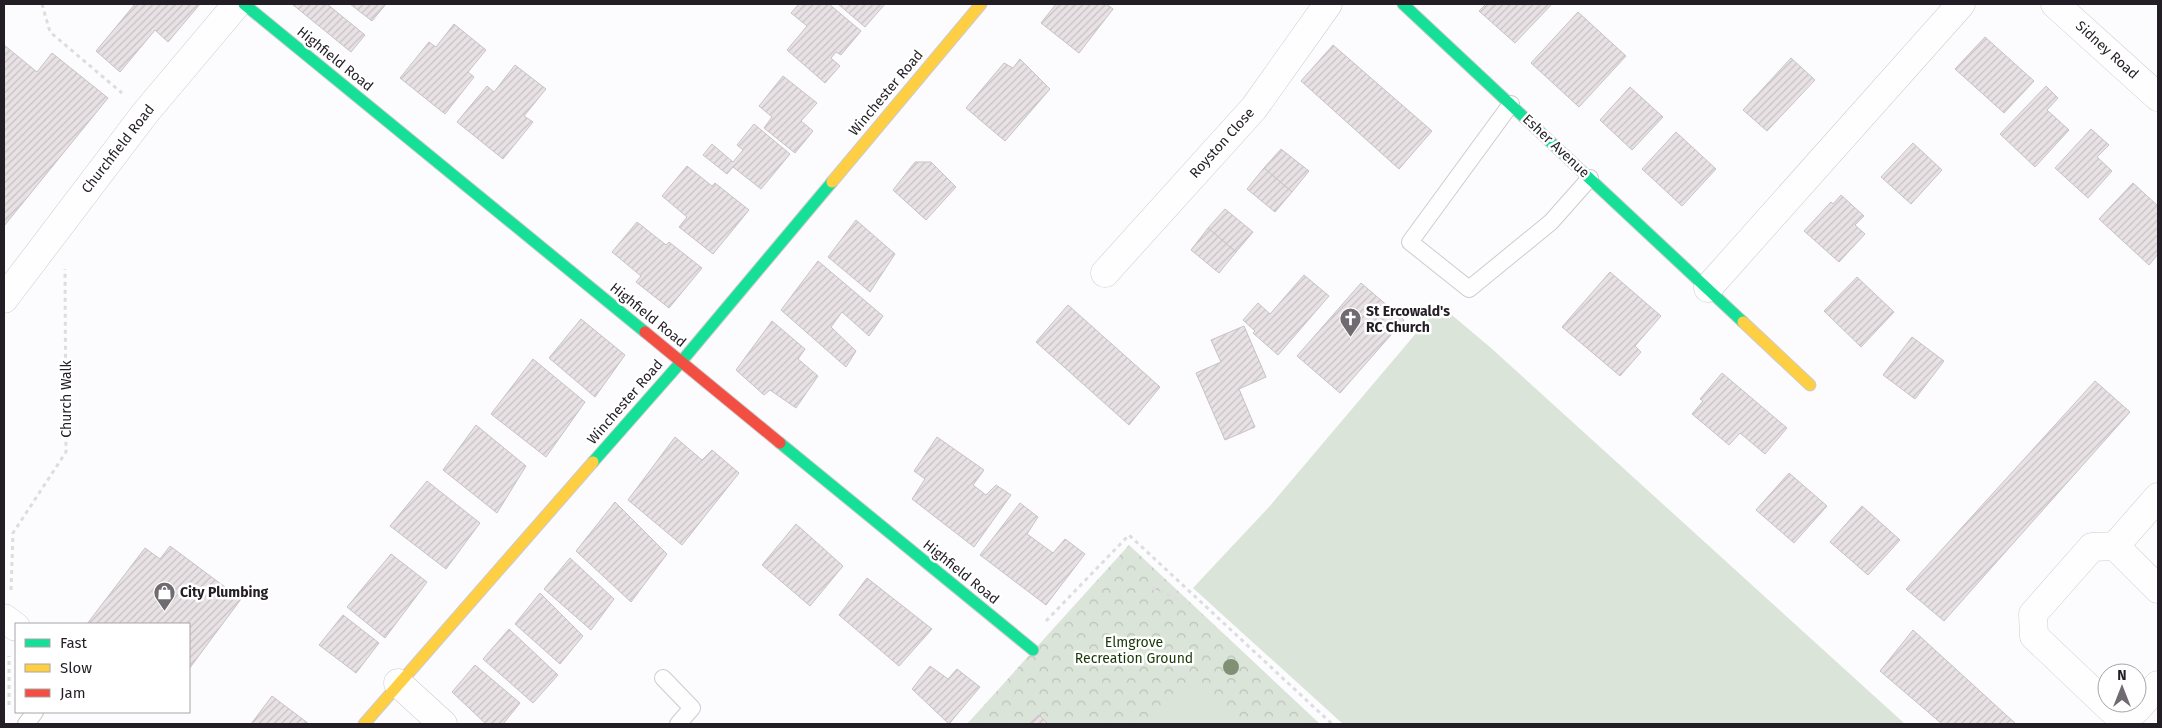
<svg xmlns="http://www.w3.org/2000/svg" width="2162" height="728" font-family="'Fira Sans',sans-serif">
<style>
.park{fill:url(#park-crowns)}
.garden{fill:#dbe4d8}
.building{fill:url(#building-hatch);stroke:#c8c3c5}
.lines{fill:none;stroke-linecap:round;stroke-linejoin:round}
.lane-casing{stroke:#cdcbce;stroke-width:18}
.street-casing{stroke:#cdcbce;stroke-width:29}
.fast-casing{stroke:#cdcbce;stroke-width:13}
.slow-casing{stroke:#cdcbce;stroke-width:13}
.jam-casing{stroke:#cdcbce;stroke-width:13}
.path{stroke:#ddddde;stroke-width:3;stroke-dasharray:4 4;stroke-linecap:butt}
.lane{stroke:#fffeff;stroke-width:16}
.street{stroke:#fffeff;stroke-width:28}
.fast{stroke:#16e098;stroke-width:11}
.slow{stroke:#ffcf43;stroke-width:11}
.jam{stroke:#f24e42;stroke-width:11}
.tree{fill:#7f9075}
.labels{text-anchor:middle;dominant-baseline:central;stroke-width:5;stroke-linejoin:round;paint-order:stroke}
.street-label{font-size:14px;fill:#231e25;stroke:#fff}
.poi-label{font-size:14px;font-weight:bold;fill:#231e25;stroke:#fff;text-anchor:start}
.park-label{font-size:14px;fill:#183805;stroke:#fff}
</style>
<defs>
<pattern id="park-crowns" width="20" height="18" patternUnits="userSpaceOnUse" patternTransform="scale(1.25)"><rect width="20" height="18" fill="#dbe4d8"/><path d="M2 6a3 3 0 1 1 6 0M12 15a3 3 0 1 1 6 0" fill="none" stroke="#bcc3b9"/></pattern>
<pattern id="building-hatch" width="6" height="6" patternUnits="userSpaceOnUse" patternTransform="scale(1.25)"><rect width="6" height="6" fill="#e8e2e5"/><path d="M-1 1l2-2M0 6l6-6M5 7l2-2" fill="none" stroke="#c7c1c4"/></pattern>
</defs>
<rect width="100%" height="100%" fill="#fcfbfd"/>
<polygon class="park" points="1129,545 1320,724 967,724"/>
<g class="garden">
<polygon points="1440,305 1491,348 1905,724 1343,724 1193,588 1269,507"/>
<polygon points="1195,679 1243,724 1152,724"/>
</g>
<g class="building">
<polygon points="135,4 200,4 168,42 155,30 120,72 96,51"/>
<polygon points="292,4 327,4 365,35 351,52"/>
<polygon points="350,4 386,4 372,21"/>
<polygon points="799,4 829,4 861,31 841,55 836,52 831,58 840,66 825,83 787,50 807,26 791,13"/>
<polygon points="838,4 885,4 865,27"/>
<polygon points="1056,4 1106,4 1113,9 1079,53 1041,23"/>
<polygon points="1486,4 1552,4 1515,43 1479,11"/>
<polygon points="1578,12 1626,56 1579,107 1531,63"/>
<polygon points="454,24 486,50 468,72 474,77 445,114 400,78 429,42 436,47"/>
<polygon points="1985,37 2034,81 2004,113 1955,69"/>
<polygon points="4,45 37,72 52,53 108,98 4,226"/>
<polygon points="1333,45 1432,131 1399,169 1301,81"/>
<polygon points="1791,58 1815,80 1767,131 1743,110"/>
<polygon points="1020,59 1050,89 1005,141 966,108 1004,63 1013,68"/>
<polygon points="515,65 546,89 524,116 533,122 503,159 457,122 487,86 494,92"/>
<polygon points="783,76 817,103 801,121 813,131 795,153 764,128 772,117 759,106"/>
<polygon points="2046,86 2058,98 2047,110 2069,130 2035,167 2000,134"/>
<polygon points="1630,87 1663,117 1632,150 1600,120"/>
<polygon points="754,124 790,154 761,189 733,167 727,174 703,155 712,144 733,162 743,150 737,145"/>
<polygon points="2091,129 2109,145 2097,157 2112,171 2088,198 2055,168"/>
<polygon points="1676,132 1716,169 1682,206 1642,169"/>
<polygon points="1913,143 1942,170 1911,204 1881,177"/>
<polygon points="1281,149 1309,171 1292,192 1264,168"/>
<polygon points="915,162 931,162 956,187 926,220 893,190"/>
<polygon points="687,166 712,186 715,183 749,210 713,254 679,227 687,217 662,196"/>
<polygon points="1264,168 1292,192 1275,212 1247,189"/>
<polygon points="2133,183 2158,206 2158,254 2149,265 2099,219"/>
<polygon points="1841,195 1864,216 1855,225 1865,234 1839,262 1804,231 1831,202 1833,204"/>
<polygon points="1225,209 1253,232 1236,252 1208,228"/>
<polygon points="856,220 895,254 870,292 828,257"/>
<polygon points="637,222 666,245 669,242 702,268 669,308 636,282 641,276 612,252"/>
<polygon points="1208,228 1236,252 1219,273 1191,250"/>
<polygon points="818,261 883,316 869,336 842,312 831,327 856,351 846,367 781,310"/>
<polygon points="1610,272 1661,316 1635,346 1641,352 1620,376 1562,327"/>
<polygon points="1304,275 1329,296 1278,355 1253,333 1255,331 1243,320 1258,303 1270,314"/>
<polygon points="1857,277 1894,312 1861,347 1824,311"/>
<polygon points="1361,283 1404,320 1340,393 1297,356"/>
<polygon points="1068,305 1160,387 1129,425 1036,342"/>
<polygon points="581,319 625,355 595,397 549,358"/>
<polygon points="772,321 805,349 798,359 818,376 796,408 770,390 764,395 736,370"/>
<polygon points="1244,326 1266,377 1239,389 1255,427 1225,440 1196,373 1221,362 1211,340"/>
<polygon points="1912,337 1944,361 1915,399 1883,375"/>
<polygon points="533,359 585,402 546,457 491,414"/>
<polygon points="1722,373 1787,428 1765,454 1740,433 1729,445 1692,414 1703,401 1700,399"/>
<polygon points="2095,381 2130,412 1944,621 1906,589"/>
<polygon points="476,425 526,466 497,513 443,470"/>
<polygon points="675,437 702,460 712,450 739,473 682,545 628,500"/>
<polygon points="937,437 984,470 973,485 986,495 996,485 1011,495 974,547 912,499 925,479 914,471"/>
<polygon points="1789,473 1827,506 1794,543 1756,510"/>
<polygon points="427,481 480,523 446,569 390,526"/>
<polygon points="615,502 667,554 631,602 576,551"/>
<polygon points="1020,503 1038,517 1027,534 1053,553 1065,539 1085,554 1046,605 980,555"/>
<polygon points="1862,506 1900,540 1868,575 1830,542"/>
<polygon points="796,524 843,566 810,606 762,565"/>
<polygon points="170,546 241,599 189,669 189,624 87,624 145,548 160,559"/>
<polygon points="391,554 427,582 385,638 347,607"/>
<polygon points="570,558 614,599 591,630 544,589"/>
<polygon points="867,578 932,629 899,666 839,615"/>
<polygon points="540,593 583,636 560,664 515,624"/>
<polygon points="343,615 379,643 356,673 319,645"/>
<polygon points="509,629 558,675 533,703 483,659"/>
<polygon points="1913,630 2016,724 1942,724 1880,671"/>
<polygon points="475,665 520,703 503,724 486,724 452,692"/>
<polygon points="930,666 948,679 957,669 980,687 949,724 912,689"/>
<polygon points="272,696 309,724 251,724"/>
<polygon points="1039,715 1048,724 1029,724"/>
</g>
<g class="lines">
<defs>
<g id="lane">
<polyline points="1511,104 1410,242 1469,289 1551,222 1590,178"/>
<polyline points="663,678 692,708 678,724"/>
<polyline points="26,724 35,712"/>
</g>
<g id="street">
<polyline points="2055,4 2158,97"/>
<polyline points="1105,273 1254,108 1328,4"/>
<polyline points="1708,288 1961,4"/>
<polyline points="4,299 146,112 237,4"/>
<polyline points="2158,497 2115,546 2092,547 2033,614 2034,636 2113,711 2136,710 2158,685"/>
<polyline points="2115,546 2158,589"/>
<polyline points="4,618 16,627"/>
<polyline points="398,683 443,724"/>
</g>
<g id="fast">
<polyline points="244,4 645,332"/>
<polyline points="1403,4 1743,322"/>
<polyline points="780,443 1033,650"/>
<polyline points="593,462 681,362 832,182"/>
</g>
<g id="slow">
<polyline points="832,182 981,4"/>
<polyline points="1743,322 1810,385"/>
<polyline points="364,724 593,462"/>
</g>
<polyline id="jam" points="645,332 780,443"/>
</defs>
<use href="#lane" class="lane-casing"/>
<use href="#street" class="street-casing"/>
<use href="#fast" class="fast-casing"/>
<use href="#slow" class="slow-casing"/>
<use href="#jam" class="jam-casing"/>
<g class="path">
<polyline points="42,4 50,32 122,93"/>
<polyline points="1152,588 1179,600 1187,598"/>
<polyline points="11,590 13,533 66,452 65,269"/>
<polyline points="1046,621 1129,535 1332,724"/>
<polyline points="9,705 9,656"/>
</g>
<use href="#lane" class="lane"/>
<use href="#street" class="street"/>
<use href="#fast" class="fast"/>
<use href="#slow" class="slow"/>
<use href="#jam" class="jam"/>
</g>
<circle class="tree" cx="1231" cy="667" r="8"/>
<defs>
<symbol id="church-pin" viewBox="-11 -11 22 30"><path d="M0 17L-7.5 6A9.5 9.5 0 1 1 7.5 6Z" fill="#6f6b71" stroke="#fff"/><path d="M-1.2-6h2.4v3.5h3.3v2.4h-3.3V6h-2.4V-.1h-3.3v-2.4h3.3Z" fill="#fff"/></symbol>
<symbol id="shop-pin" viewBox="-11 -11 22 30"><path d="M0 17L-7.5 6A9.5 9.5 0 1 1 7.5 6Z" fill="#6f6b71" stroke="#fff"/><path d="M-5-2.5h2.3a2.7 3.5 0 0 1 5.4 0H5L5.5 6h-11ZM-1.5-2.5h3a1.5 2.3 0 0 0-3 0Z" fill="#fff"/></symbol>
</defs>
<g fill-rule="evenodd">
<use href="#church-pin" x="1338" y="306" width="25" height="34"/>
<use href="#shop-pin" x="152" y="580" width="25" height="34"/>
</g>
<g class="labels">
<g class="street-label">
<text transform="translate(2107 50) rotate(42)">Sidney Road</text>
<text transform="translate(335 59) rotate(39)">Highfield Road</text>
<text transform="translate(886 93) rotate(-50)">Winchester Road</text>
<text transform="translate(1222 143) rotate(-48)">Royston Close</text>
<text transform="translate(1556 146) rotate(43)">Esher Avenue</text>
<text transform="translate(118 149) rotate(-52)">Churchfield Road</text>
<text transform="translate(648 315) rotate(39)">Highfield Road</text>
<text transform="translate(66 399) rotate(-90)">Church Walk</text>
<text transform="translate(625 402) rotate(-49)">Winchester Road</text>
<text transform="translate(961 572) rotate(39)">Highfield Road</text>
</g>
<g class="poi-label">
<text x="1366" y="311">St Ercowald's<tspan x="1366" dy="16">RC Church</tspan></text>
<text x="180" y="592">City Plumbing</text>
</g>
<g class="park-label">
<text x="1134" y="642">Elmgrove<tspan x="1134" dy="16">Recreation Ground</tspan></text>
</g>
</g>
<rect width="2162" height="728" fill="none" stroke="#231e25" stroke-width="10"/>
<rect x="15" y="623" width="175" height="90" fill="#ffffff" stroke="#a7a5a8"/>
<rect x="25" y="639" width="25" height="8" fill="#16e098" stroke="#a7a5a8"/>
<text x="60" y="648" font-size="15" fill="#231e25">Fast</text>
<rect x="25" y="664" width="25" height="8" fill="#ffcf43" stroke="#a7a5a8"/>
<text x="60" y="673" font-size="15" fill="#231e25">Slow</text>
<rect x="25" y="689" width="25" height="8" fill="#f24e42" stroke="#a7a5a8"/>
<text x="60" y="698" font-size="15" fill="#231e25">Jam</text>
<g transform="translate(2122 688)"><circle r="24" fill="#ffffff" stroke="#a7a5a8"/>
<path d="M0-4L9 19L0 12L-9 19Z" fill="#6f6b71"/>
<text y="-8" font-size="14" font-weight="bold" text-anchor="middle" fill="#231e25">N</text>
</g>
</svg>
